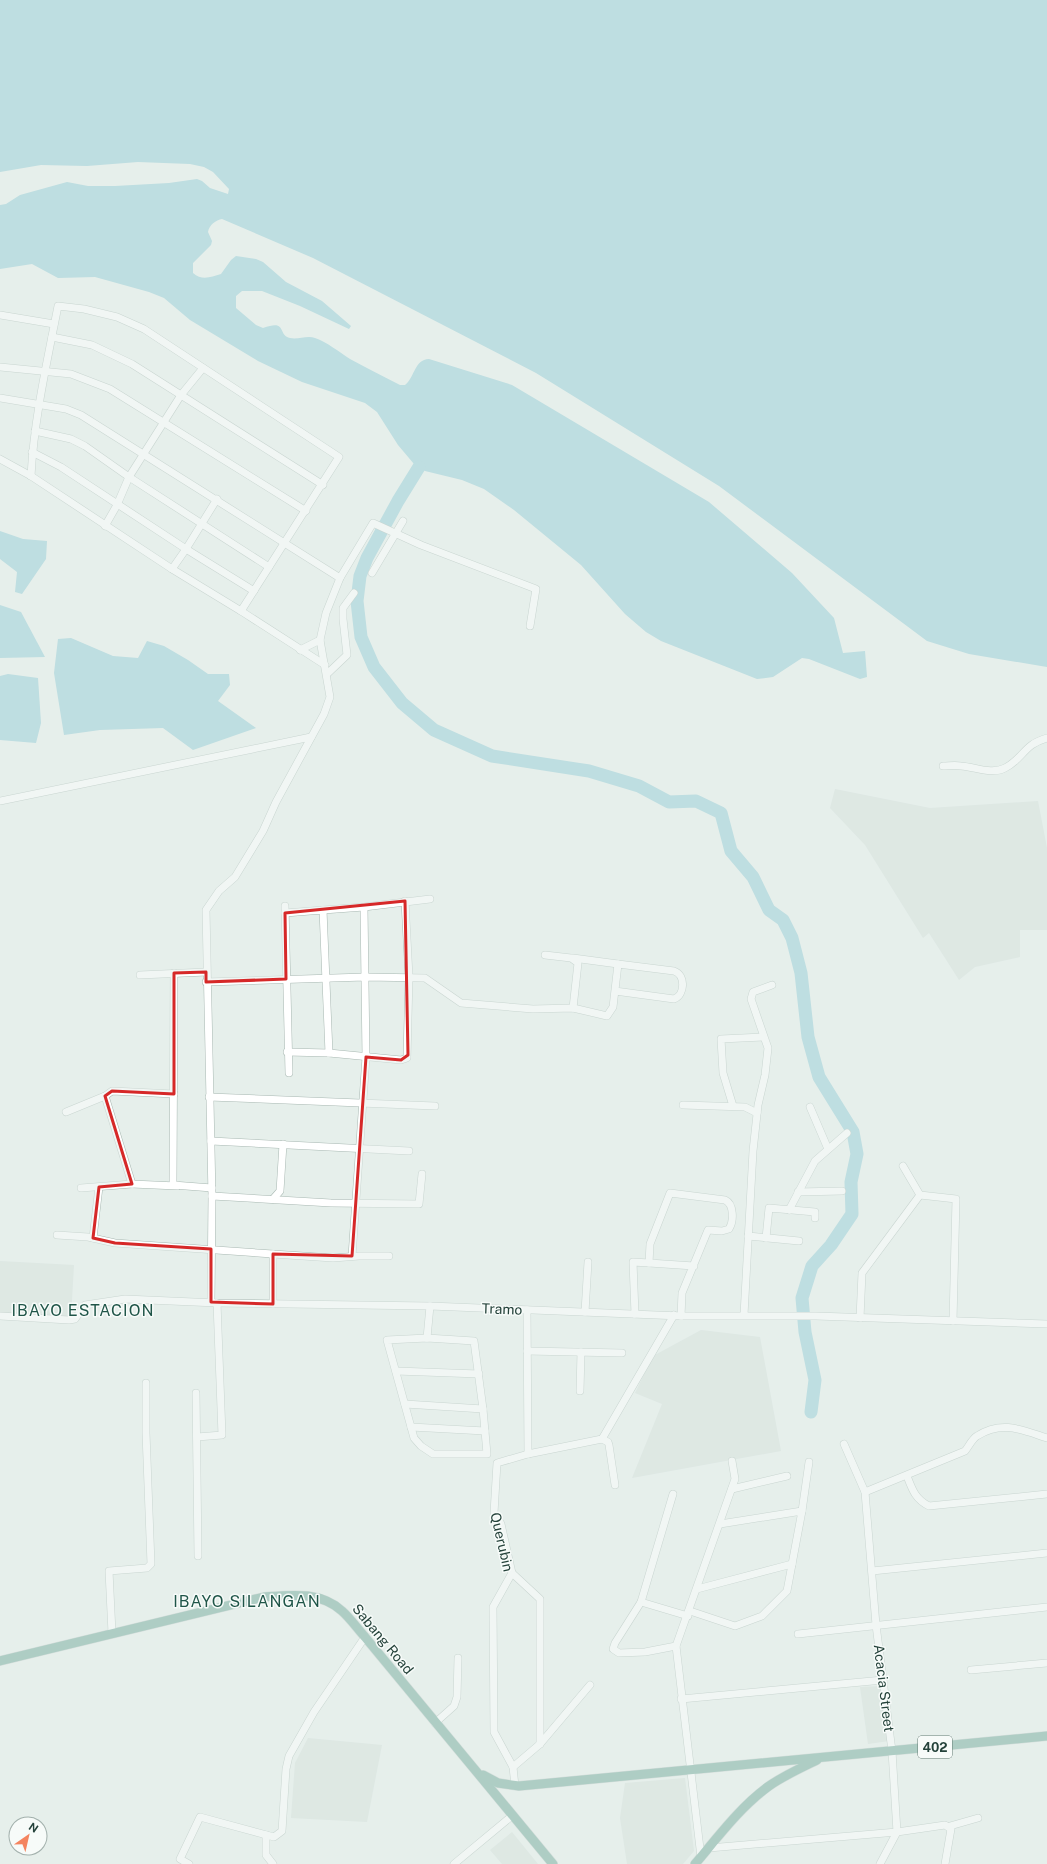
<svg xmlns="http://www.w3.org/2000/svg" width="1047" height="1864" font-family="'Public Sans',sans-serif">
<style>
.built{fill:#d4dfda}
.water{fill:#8ec9d4}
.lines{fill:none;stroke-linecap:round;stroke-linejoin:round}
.river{stroke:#8ec9d4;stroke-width:13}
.minor-casing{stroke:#a8b8b2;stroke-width:8}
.major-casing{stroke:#c2cac8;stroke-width:10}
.minor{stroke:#fff;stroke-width:7}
.major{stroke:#6aa596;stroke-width:9}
.marked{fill:none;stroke:#d62828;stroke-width:3;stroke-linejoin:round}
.labels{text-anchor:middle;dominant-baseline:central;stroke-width:3;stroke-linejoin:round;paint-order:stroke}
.shield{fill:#f7fbf9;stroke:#637a73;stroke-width:1}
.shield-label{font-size:13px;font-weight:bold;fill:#24423a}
.street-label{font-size:14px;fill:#24423a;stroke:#f7fbf9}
.quarter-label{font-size:16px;letter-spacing:1px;fill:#1f5548;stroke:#f7fbf9}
</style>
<rect width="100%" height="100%" fill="#e6efeb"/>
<g class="built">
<polygon points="835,789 930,808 1038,801 1047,848 1047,930 1020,930 1020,957 975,967 959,980 929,933 923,938 865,845 830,808"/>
<polygon points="0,1261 74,1265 71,1317 0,1313"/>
<polygon points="701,1330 760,1337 781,1451 632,1478 662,1404 635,1393 653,1356"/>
<polygon points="881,1686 889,1741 868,1744 860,1687"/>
<polygon points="308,1738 382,1745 367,1822 291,1818 295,1763"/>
<polygon points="685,1778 694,1851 683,1864 627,1864 620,1818 625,1783"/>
<polygon points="512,1832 538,1864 502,1864 490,1850"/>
</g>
<g class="water">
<path d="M 0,0 L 1047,0 L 1047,667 L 969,654 L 927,641 L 719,486 L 536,373 L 313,258 L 222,219 C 216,220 209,225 208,232 L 212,241 L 211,245 L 193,263 L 193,273 C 202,281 211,277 221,274 L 231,260 L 236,256 L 256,259 L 263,262 L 286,282 L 322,301 L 351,326 L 349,329 L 300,306 L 262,291 L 242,291 L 236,296 L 236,308 L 256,325 L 263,328 C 288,319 277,335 290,338 C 298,340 307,335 315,338 C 327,342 339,352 350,359 C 366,368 383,376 400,385 L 405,385 C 415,377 414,360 429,359 L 512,385 L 709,502 L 792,573 L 834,618 L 843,653 L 865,651 L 867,677 L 860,679 L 809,659 L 802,658 L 773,677 L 757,679 L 661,641 L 646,632 L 625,614 L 581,565 L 514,510 L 484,489 L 462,480 L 425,471 L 414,464 L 398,445 L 377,412 L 365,403 L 302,382 L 258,361 L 190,320 L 164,298 L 149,292 L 95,277 L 58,278 L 32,264 L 0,269 L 0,205 L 6,204 L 20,195 L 67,182 L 88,186 L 115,186 L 169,183 L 197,179 L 202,181 L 210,188 L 228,194 L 229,189 L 213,172 L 204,167 L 190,164 L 138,162 L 87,166 L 41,165 L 0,172 Z"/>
<polygon points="0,531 23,539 47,541 46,559 22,594 15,592 17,572 0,559"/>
<polygon points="0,605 21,612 45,657 0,658"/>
<polygon points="71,638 113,656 138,658 147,641 164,646 188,660 208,674 229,674 230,685 218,701 256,728 193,750 163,728 100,730 64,735 54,673 58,639"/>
<polygon points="8,674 38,678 41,723 36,743 0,740 0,676"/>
</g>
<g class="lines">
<polyline class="river" points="419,467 398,501 367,558 360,576 357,601 361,637 374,667 402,703 434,730 492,756 589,771 639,786 669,802 696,801 721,813 731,851 753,877 769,910 783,920 792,938 801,973 808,1037 819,1077 853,1132 857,1154 851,1182 852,1214 831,1245 812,1266 802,1298 805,1332 815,1380 811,1412"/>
<defs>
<g id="minor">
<polyline points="0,315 54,324"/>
<polyline points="52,337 92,345 132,364 323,485"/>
<polyline points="0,367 71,374 110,389 306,511"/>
<polyline points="0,398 66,409 81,415 340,578"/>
<polyline points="35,431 71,439 85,446 129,477 269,567"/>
<polyline points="32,452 61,467 186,549 254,591"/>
<polyline points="0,459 31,476 172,569 241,611"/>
<path d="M 31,476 C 34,419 47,362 58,306 L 84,309 L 117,317 L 144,329 L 339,457 L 241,611 L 325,665"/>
<polyline points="105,526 117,505 129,477 181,395 203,368"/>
<polyline points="172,569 186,549 217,499"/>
<polyline points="372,573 403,521"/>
<polyline points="300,650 320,640"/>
<polyline points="327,674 347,655 343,619 343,608 354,593"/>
<path d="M 943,766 C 949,766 955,765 961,766 C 976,767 991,775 1005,768 C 1023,759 1024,744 1047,738"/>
<polyline points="0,801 311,737"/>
<polyline points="285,906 289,1073"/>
<polyline points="323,910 364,907 430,899"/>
<polyline points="285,913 323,910 329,1053"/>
<polyline points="545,955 571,958 578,963 573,1008"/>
<polyline points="573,958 618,964"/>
<polyline points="174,973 173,1185 212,1188"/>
<polyline points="140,975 206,972"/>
<path d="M 206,982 L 365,977 L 425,978 L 461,1003 L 533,1009 L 573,1008 L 607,1016 L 613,1007 L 618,964 L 674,971 C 686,975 685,995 674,999 L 615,991"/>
<polyline points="287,1052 329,1053 401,1060 407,1058 409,977 405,901"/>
<polyline points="105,1096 132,1184 177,1186"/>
<polyline points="209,1097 435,1106"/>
<polyline points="683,1105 745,1107 757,1113"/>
<polyline points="733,1106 723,1073 721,1039 763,1037"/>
<polyline points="810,1107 828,1149"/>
<polyline points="66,1112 105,1096 112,1091 174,1094"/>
<polyline points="211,1141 409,1151"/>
<polyline points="81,1188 132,1184"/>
<polyline points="798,1192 842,1191"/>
<polyline points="920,1195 956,1199 953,1321"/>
<polyline points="212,1196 331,1203 419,1204 422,1174"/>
<polyline points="273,1199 280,1191 283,1144"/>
<polyline points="789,1210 815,1161 847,1133"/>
<polyline points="57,1235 88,1237 115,1243 273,1254 333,1258 359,1256 389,1256"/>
<polyline points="748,1236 799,1241"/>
<polyline points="93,1238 99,1187"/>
<polyline points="766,1238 769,1208 815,1212 815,1218"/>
<polyline points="352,1256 366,1057 364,907"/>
<polyline points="211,1302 212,1196 206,910 219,891 235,877 263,831 276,802 324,714 330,697 320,640 326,613 340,578 373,523 421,545 536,589 530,626"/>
<polyline points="273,1304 273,1254"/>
<polyline points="527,1310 528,1454"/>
<polyline points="585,1312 588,1262"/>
<polyline points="635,1314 633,1262 649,1263"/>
<polyline points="744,1315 753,1151 758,1105 765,1075 768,1048 751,999 753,992 772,985"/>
<polyline points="0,1316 69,1320 75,1319 85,1305 125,1299 217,1303 430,1306 681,1316 816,1316 1047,1324"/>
<path d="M 681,1316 L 682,1293 L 708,1230 L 722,1231 L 729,1229 C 734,1221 734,1204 725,1200 L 670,1193 L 650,1244 L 649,1263 L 694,1266"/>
<polyline points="860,1318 862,1273 920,1195 903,1166"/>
<polygon points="427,1338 474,1341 483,1409 487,1454 433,1454 421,1446 414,1438 387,1340"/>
<polyline points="427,1338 430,1306"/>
<polyline points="527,1351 622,1353"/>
<polyline points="396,1371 479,1374"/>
<polyline points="580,1391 581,1352"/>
<polyline points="196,1393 198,1556"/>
<polyline points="405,1404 483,1409"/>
<polyline points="411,1427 485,1431"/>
<polyline points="197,1437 222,1435 217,1303"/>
<polyline points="602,1439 608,1442 609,1445 615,1485"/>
<polyline points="844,1444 865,1492 876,1625 892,1751 897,1832 880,1864"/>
<path d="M 907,1476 C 912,1489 915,1499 929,1506 L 1047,1494"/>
<polyline points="732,1489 787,1476"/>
<path d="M 865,1492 L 965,1451 C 969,1446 972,1439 977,1436 C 1002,1420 1022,1430 1047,1438"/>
<polyline points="673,1494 641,1602 688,1616"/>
<polyline points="802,1511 809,1462"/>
<polyline points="872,1571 1047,1553"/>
<polyline points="512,1573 540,1599 540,1744"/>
<polyline points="697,1589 792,1564"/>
<polyline points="641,1602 615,1643 613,1649 619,1653 645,1652 676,1646"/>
<polyline points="690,1611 735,1626 762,1616 787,1591 802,1511 720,1524"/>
<polyline points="112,1633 109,1571 147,1568 151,1564 146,1433 146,1383"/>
<polyline points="798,1634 1047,1607"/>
<polyline points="971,1670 1047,1663"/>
<polyline points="681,1699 883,1680"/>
<polyline points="435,1723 454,1706 457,1697 458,1658"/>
<polyline points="513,1767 494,1732 493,1607 512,1573 501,1524 494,1513 497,1463 528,1454 602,1439 674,1315"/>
<polyline points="515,1786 513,1767 540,1744 590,1685"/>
<polyline points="950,1826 978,1818"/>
<polyline points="266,1835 266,1855 273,1864"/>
<polyline points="709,1848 897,1832 945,1825 951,1829 945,1864"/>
<polyline points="701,1857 676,1646 735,1479 732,1461"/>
<polyline points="189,1864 180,1859 200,1817 274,1837 282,1831 286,1769 289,1756 314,1712 365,1637"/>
<polyline points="454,1864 513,1815"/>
</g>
<g id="major">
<path d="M 0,1661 L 264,1597 C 291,1595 320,1591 342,1611 C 350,1618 357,1628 365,1637 L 553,1864"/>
<polyline points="483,1775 498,1783 519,1786 1047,1736"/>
<path d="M 695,1864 C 718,1837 740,1807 769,1786 C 783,1776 801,1768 817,1760"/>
</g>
</defs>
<use href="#minor" class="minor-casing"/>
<use href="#major" class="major-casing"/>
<use href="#minor" class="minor"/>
<use href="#major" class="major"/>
</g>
<path d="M0 0H1047V1864H0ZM 405,901 L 408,1055 L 401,1060 L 366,1057 L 352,1256 L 273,1254 L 273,1304 L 211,1302 L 211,1249 L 115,1243 L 93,1238 L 99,1187 L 132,1184 L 105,1096 L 112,1091 L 174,1094 L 174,973 L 206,972 L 206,982 L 286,979 L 285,913 Z" fill="#e6efeb" fill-opacity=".55" fill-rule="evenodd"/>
<path class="marked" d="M 405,901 L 408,1055 L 401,1060 L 366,1057 L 352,1256 L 273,1254 L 273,1304 L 211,1302 L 211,1249 L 115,1243 L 93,1238 L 99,1187 L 132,1184 L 105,1096 L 112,1091 L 174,1094 L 174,973 L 206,972 L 206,982 L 286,979 L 285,913 Z"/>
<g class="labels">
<rect class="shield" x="918" y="1736" width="34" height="22" rx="3"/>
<g class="shield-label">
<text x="935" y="1747">402</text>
</g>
<g class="street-label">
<text transform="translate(502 1309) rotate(2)">Tramo</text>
<text transform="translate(502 1542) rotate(77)">Querubin</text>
<text transform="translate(383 1639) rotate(50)">Sabang Road</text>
<text transform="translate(884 1688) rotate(83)">Acacia Street</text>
</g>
<g class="quarter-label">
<text x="83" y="1310">IBAYO ESTACION</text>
<text x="247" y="1601">IBAYO SILANGAN</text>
</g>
</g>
<g transform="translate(28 1836) rotate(34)"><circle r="19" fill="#f7fbf9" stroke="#a3b1ad"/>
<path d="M0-3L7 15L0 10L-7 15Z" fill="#f4845f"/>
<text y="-6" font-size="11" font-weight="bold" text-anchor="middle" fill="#24423a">N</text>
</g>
</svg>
